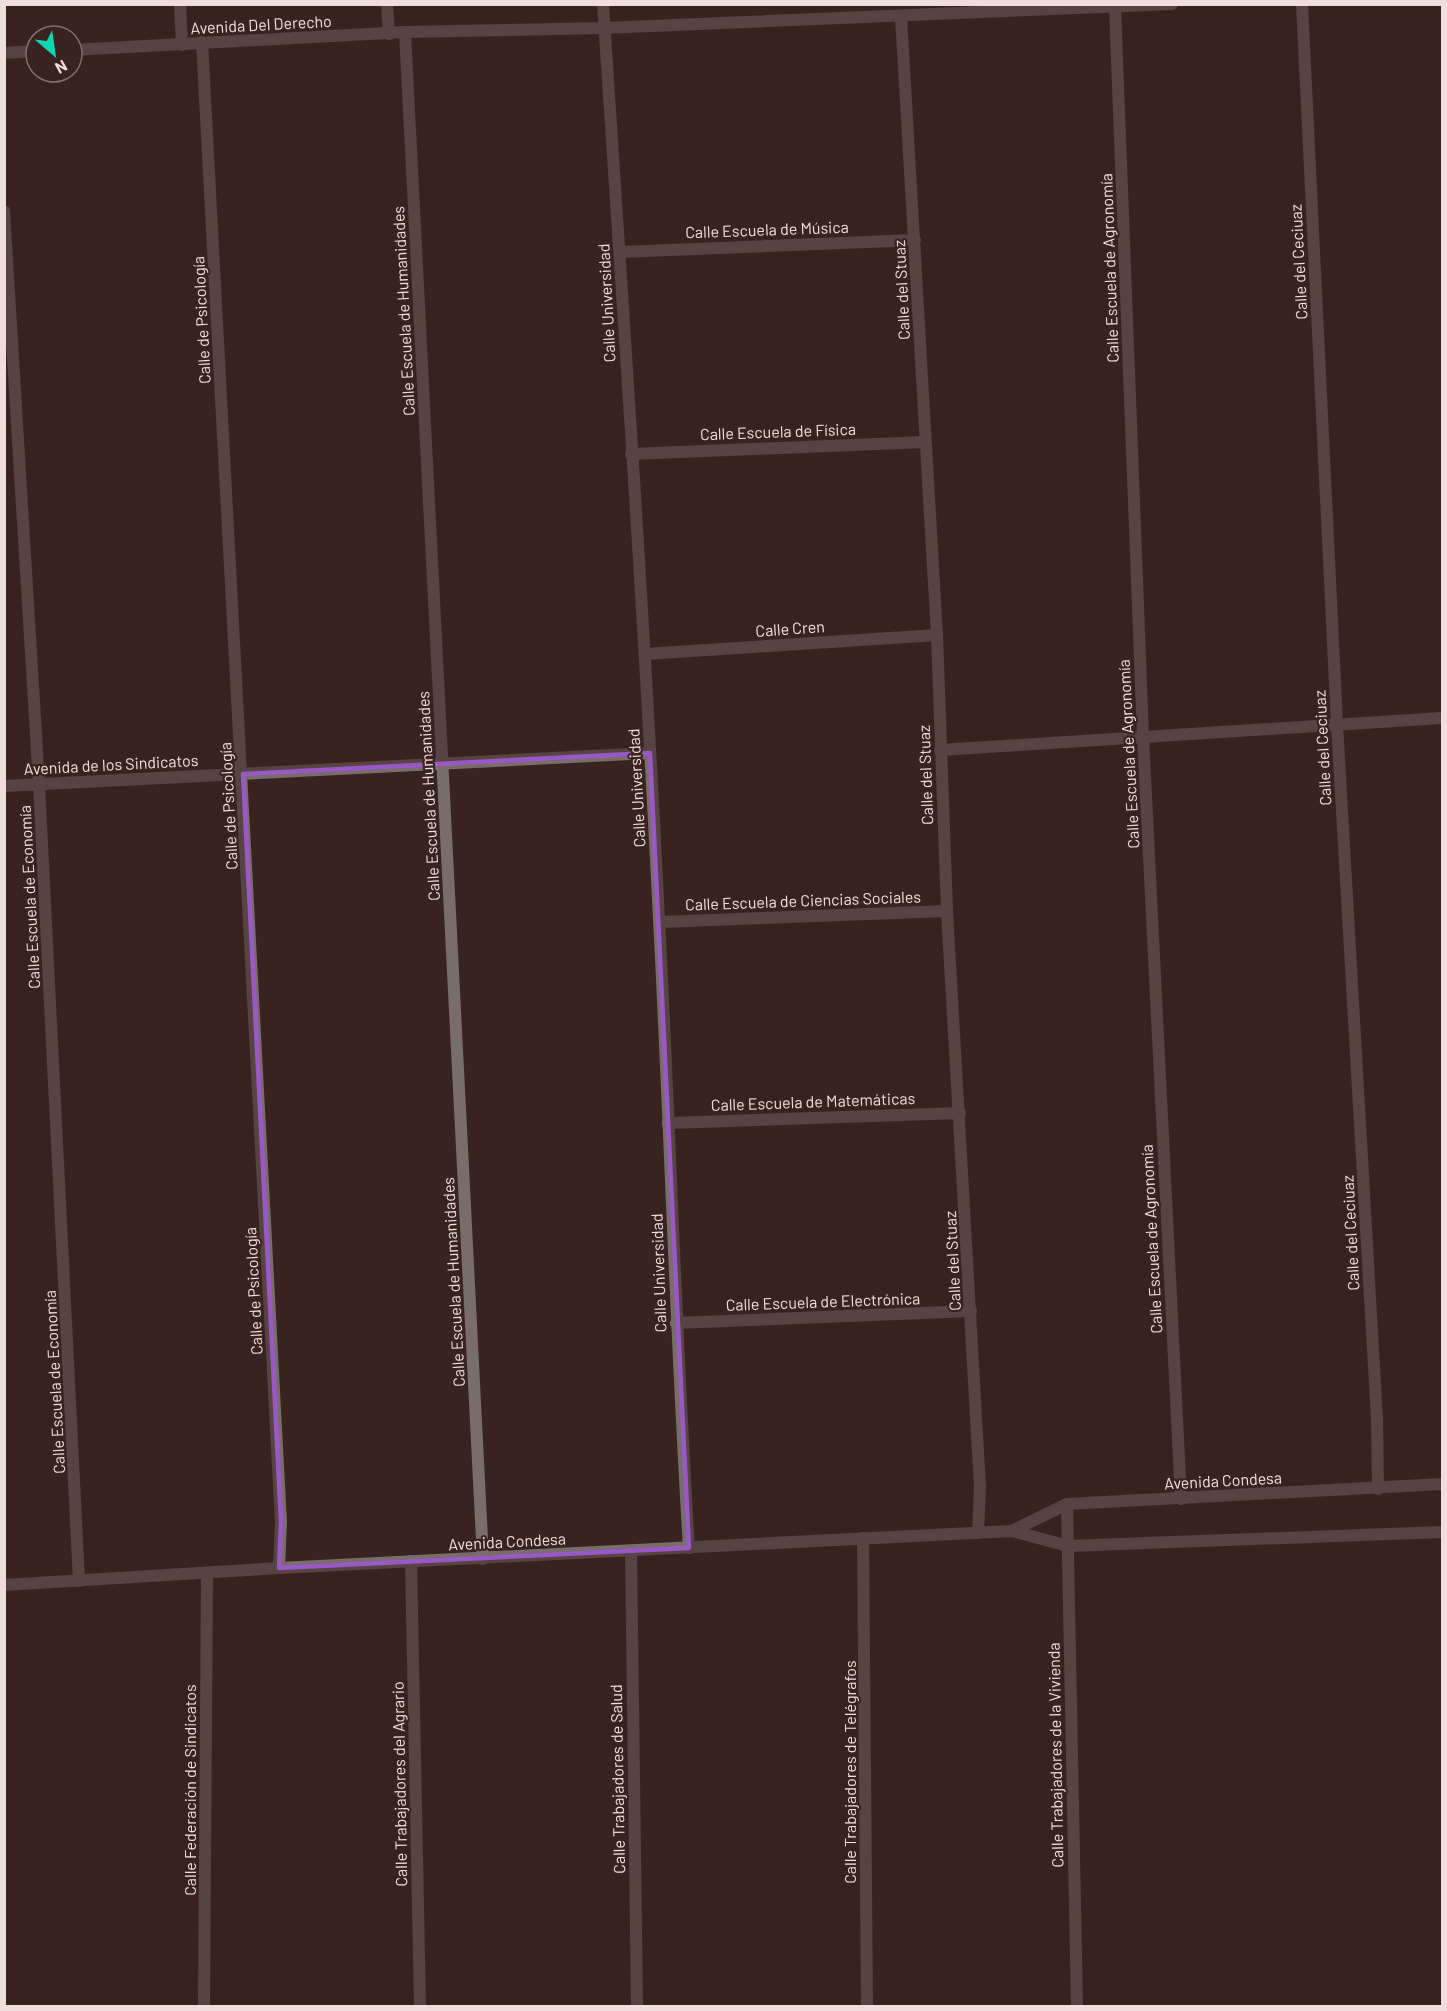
<svg xmlns="http://www.w3.org/2000/svg" width="1447" height="2011" font-family="Barlow,sans-serif">
<style>
.lines{fill:none;stroke-linecap:round;stroke-linejoin:round}
.minor{stroke:#786d6b;stroke-width:12}
.tertiary{stroke:#786d6b;stroke-width:12}
.marked{fill:none;stroke:#9859c6;stroke-width:4.5;stroke-linejoin:round}
.labels{text-anchor:middle;dominant-baseline:central;stroke-width:4.5;stroke-linejoin:round;paint-order:stroke}
.street-label{font-size:16px;fill:#eedfdd;stroke:#392320}
</style>
<rect width="100%" height="100%" fill="#392320"/>
<g class="lines">
<g class="minor">
<polyline points="180,4 182,45"/>
<polyline points="387,4 389,34"/>
<path d="M 603,4 C 623,309 644,614 659,919 C 670,1129 676,1338 689,1548"/>
<polyline points="1302,4 1337,724 1377,1419 1378,1489"/>
<polyline points="1115,7 1143,736 1181,1499"/>
<polyline points="901,16 937,635 947,911 980,1487 978,1533"/>
<polyline points="405,32 483,1559"/>
<polyline points="202,42 281,1522 279,1568"/>
<polyline points="4,211 39,784 79,1581"/>
<polyline points="620,252 915,240"/>
<polyline points="631,454 925,442"/>
<polyline points="645,654 937,635"/>
<polyline points="940,750 1442,718"/>
<polyline points="4,786 650,753"/>
<polyline points="660,922 947,911"/>
<polyline points="668,1123 960,1113"/>
<polyline points="676,1323 971,1311"/>
<polyline points="1067,1504 1077,2006"/>
<polyline points="863,1538 867,2006"/>
<polyline points="631,1551 637,2006"/>
<polyline points="411,1561 420,2006"/>
<polyline points="204,2006 207,1573"/>
</g>
<g class="tertiary">
<polyline points="72,50 405,32 604,28 1172,4"/>
<polyline points="4,53 36,51"/>
<polyline points="1012,1531 1067,1504 1442,1484"/>
<polyline points="4,1585 279,1568 1012,1531 1068,1546 1442,1532"/>
</g>
</g>
<path d="M0 0H1447V2011H0ZM 650,753 L 689,1548 L 279,1568 L 281,1522 L 243,774 Z" fill="#392320" fill-opacity=".55" fill-rule="evenodd"/>
<path class="marked" d="M 650,753 L 689,1548 L 279,1568 L 281,1522 L 243,774 Z"/>
<g class="labels">
<g class="street-label">
<text transform="translate(261 24) rotate(-3)">Avenida Del Derecho</text>
<text transform="translate(767 229) rotate(-2)">Calle Escuela de Música</text>
<text transform="translate(1298 262) rotate(-93)">Calle del Ceciuaz</text>
<text transform="translate(1109 268) rotate(-92)">Calle Escuela de Agronomía</text>
<text transform="translate(901 290) rotate(-93)">Calle del Stuaz</text>
<text transform="translate(606 303) rotate(-93)">Calle Universidad</text>
<text transform="translate(403 311) rotate(-93)">Calle Escuela de Humanidades</text>
<text transform="translate(201 320) rotate(-93)">Calle de Psicología</text>
<text transform="translate(778 431) rotate(-2)">Calle Escuela de Física</text>
<text transform="translate(790 628) rotate(-4)">Calle Cren</text>
<text transform="translate(1322 748) rotate(-93)">Calle del Ceciuaz</text>
<text transform="translate(1128 754) rotate(-93)">Calle Escuela de Agronomía</text>
<text transform="translate(111 764) rotate(-3)">Avenida de los Sindicatos</text>
<text transform="translate(925 775) rotate(-92)">Calle del Stuaz</text>
<text transform="translate(636 788) rotate(-93)">Calle Universidad</text>
<text transform="translate(428 796) rotate(-93)">Calle Escuela de Humanidades</text>
<text transform="translate(228 806) rotate(-93)">Calle de Psicología</text>
<text transform="translate(29 897) rotate(-93)">Calle Escuela de Economía</text>
<text transform="translate(803 900) rotate(-2)">Calle Escuela de Ciencias Sociales</text>
<text transform="translate(813 1101) rotate(-2)">Calle Escuela de Matemáticas</text>
<text transform="translate(1350 1233) rotate(-93)">Calle del Ceciuaz</text>
<text transform="translate(1151 1239) rotate(-93)">Calle Escuela de Agronomía</text>
<text transform="translate(952 1261) rotate(-93)">Calle del Stuaz</text>
<text transform="translate(658 1273) rotate(-92)">Calle Universidad</text>
<text transform="translate(453 1282) rotate(-93)">Calle Escuela de Humanidades</text>
<text transform="translate(253 1291) rotate(-93)">Calle de Psicología</text>
<text transform="translate(823 1301) rotate(-2)">Calle Escuela de Electrónica</text>
<text transform="translate(54 1382) rotate(-93)">Calle Escuela de Economía</text>
<text transform="translate(1223 1480) rotate(-3)">Avenida Condesa</text>
<text transform="translate(507 1541) rotate(-3)">Avenida Condesa</text>
<text transform="translate(1055 1755) rotate(-91)">Calle Trabajadores de la Vivienda</text>
<text transform="translate(849 1772) rotate(-90)">Calle Trabajadores de Telégrafos</text>
<text transform="translate(617 1779) rotate(-91)">Calle Trabajadores de Salud</text>
<text transform="translate(399 1784) rotate(-91)">Calle Trabajadores del Agrario</text>
<text transform="translate(189 1790) rotate(-90)">Calle Federación de Sindicatos</text>
</g>
</g>
<rect width="1447" height="2011" fill="none" stroke="#eedfdd" stroke-width="12"/>
<g transform="translate(54 54) rotate(151)"><circle r="28" fill="#392320" stroke="#816e6c" stroke-width="1.5"/>
<path d="M0-4.5L10 22L0 15L-10 22Z" fill="#0ed5b4"/>
<text y="-9" font-size="16" font-weight="bold" text-anchor="middle" fill="#eedfdd">N</text>
</g>
</svg>
